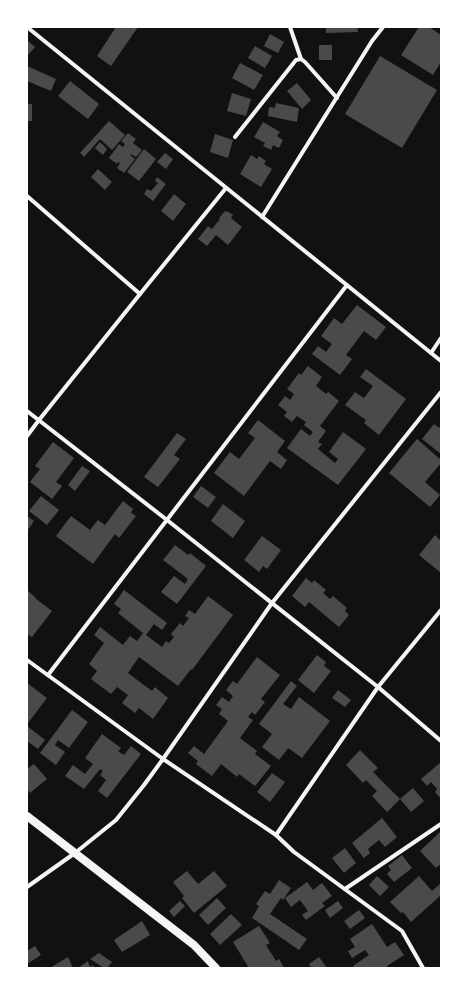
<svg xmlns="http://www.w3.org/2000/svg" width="468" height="995" font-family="Karla,sans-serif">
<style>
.building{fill:#4a4a4a}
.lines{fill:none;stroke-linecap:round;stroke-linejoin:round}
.minor{stroke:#f5f5f5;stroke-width:4}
.secondary{stroke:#f5f5f5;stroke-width:8}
</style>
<rect width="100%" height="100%" fill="#111"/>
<g class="building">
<polygon points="116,27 138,27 111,66 97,56"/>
<polygon points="326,27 357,27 358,32 326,33"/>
<polygon points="419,27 429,27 441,35 441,62 433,75 401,55"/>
<polygon points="270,34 284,42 278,53 264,46"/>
<polygon points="27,40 35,47 27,56"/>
<rect x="319" y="45" width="13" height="15"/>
<polygon points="255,46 272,56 265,68 248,58"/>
<polygon points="380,56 437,90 402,148 345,114"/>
<polygon points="240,63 263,75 254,90 232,78"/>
<polygon points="27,66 56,79 51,91 27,81"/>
<polygon points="70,81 99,104 88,119 58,96"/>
<polygon points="297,83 311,100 302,109 287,91"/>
<polygon points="232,93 251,99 246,116 227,111"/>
<polygon points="276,103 299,108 297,122 268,116 269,107 275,108"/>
<rect x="27" y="104" width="5" height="17"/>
<polygon points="109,121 125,135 112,150 100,139 84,157 80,153"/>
<polygon points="263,122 280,132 277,136 283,140 279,148 273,145 271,150 263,146 265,143 254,137"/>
<polygon points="128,133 136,139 133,143 142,150 136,157 131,154 130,155 135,159 124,173 117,168 120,163 118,162 117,164 109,158 119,144 123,147 125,144 121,141"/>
<polygon points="215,134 233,140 228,158 210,152"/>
<polygon points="100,142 107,149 103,155 95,148"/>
<polygon points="144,149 156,159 139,181 127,172"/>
<polygon points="165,153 173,159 166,169 157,162"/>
<polygon points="251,155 257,159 259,156 266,161 264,164 272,169 261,187 240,174"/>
<polygon points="98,169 112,182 105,190 91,177"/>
<polygon points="157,177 166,184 153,201 144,194 147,189 151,191 158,183 155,181"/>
<polygon points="174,194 186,204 173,221 161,211"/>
<polygon points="225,211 226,212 227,211 233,215 231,218 242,227 228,245 216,235 207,246 198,239 208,226 212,229 220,219 219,218"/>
<polygon points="357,305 386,327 376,340 364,331 346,355 352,359 340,375 312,354 318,346 326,352 332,344 321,336 334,318 342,324"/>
<polygon points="308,366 322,377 316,386 326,394 328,392 339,401 320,426 326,431 318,442 322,444 318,449 335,463 338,459 329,452 343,432 366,449 338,485 287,448 301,429 310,436 313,432 304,425 306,422 297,416 292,422 284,416 287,412 278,405 285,396 290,400 294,394 287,389 299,373 301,375"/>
<polygon points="366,369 406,399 379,435 364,423 366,420 345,405 355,392 364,398 373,386 360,377"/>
<polygon points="258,420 285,441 277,452 287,460 281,469 270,461 244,496 214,473 230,452 239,459 255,438 248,433"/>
<polygon points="434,424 439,428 441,425 441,454 422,439"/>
<polygon points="177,433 186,439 174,455 180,459 158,487 144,477"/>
<polygon points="417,439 441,460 441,463 425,482 440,495 430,507 389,473"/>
<polygon points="53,442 74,458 56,482 62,486 52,499 30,482 40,469 35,466"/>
<polygon points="82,466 90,471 75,491 68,485"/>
<polygon points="201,486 216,497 208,508 193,497"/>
<polygon points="41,496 59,510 47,525 29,511"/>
<polygon points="123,501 133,509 131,513 136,516 119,538 115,534 93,564 56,536 71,516 90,530 98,520 105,525"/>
<polygon points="223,504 245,521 233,538 211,521"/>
<polygon points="27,516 34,521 27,531"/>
<polygon points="435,535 441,541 441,573 419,555"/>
<polygon points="262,536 281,550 267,569 263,566 259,572 244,560"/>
<polygon points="175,545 188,555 190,553 206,566 177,604 161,592 174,576 185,584 188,579 163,560"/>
<polygon points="306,578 312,583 314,580 326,590 323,593 330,599 333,596 347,608 345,611 349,615 339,627 309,602 305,607 292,596"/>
<polygon points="27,590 36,598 36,599 52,611 32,637 27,634"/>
<polygon points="124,590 167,623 162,630 154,624 146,635 162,647 166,641 169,643 174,637 171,634 180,623 183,626 189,618 185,616 189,610 195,614 208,596 233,615 192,670 191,669 178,686 139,657 128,673 152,691 155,687 168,698 153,719 139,708 135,713 122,703 128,695 117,687 111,694 91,679 97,671 89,664 104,643 94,635 100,627 123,645 130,636 137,641 143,633 118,613 121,609 114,604"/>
<polygon points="317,655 326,662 324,666 331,671 314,693 298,680"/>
<polygon points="257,657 280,675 261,699 265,702 255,715 252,712 248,717 253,720 240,738 257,751 255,754 271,766 255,786 239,774 237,777 221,764 212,776 196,764 198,761 188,753 194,746 204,754 228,721 219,714 222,709 216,705 222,697 229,702 233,696 226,690 233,681 237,684"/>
<polygon points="291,681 297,686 283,704 291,709 299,697 330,721 302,758 288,748 279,760 262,747 272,734 259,724"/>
<polygon points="27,683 47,698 28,723 27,723"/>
<polygon points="338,690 351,700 345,707 332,698"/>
<polygon points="72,710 88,722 69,748 58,740 55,745 65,752 56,765 40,753"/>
<polygon points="27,726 45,740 38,749 27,741"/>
<polygon points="102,734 121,748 118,751 124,755 131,746 141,754 107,798 98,791 106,780 100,775 103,771 100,769 84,789 65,776 73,765 85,774 93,764 85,758"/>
<polygon points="360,750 378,768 373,772 400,799 413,788 424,801 411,812 400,799 387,812 372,796 377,791 366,780 363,783 346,765"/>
<polygon points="441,762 441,799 435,792 437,789 431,782 427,786 421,779"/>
<polygon points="34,764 47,779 30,793 27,789 27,769"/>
<polygon points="272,773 285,782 270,802 257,792"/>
<polygon points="382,818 397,837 385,847 379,840 368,849 370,853 364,858 352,843"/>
<polygon points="440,832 441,833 441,864 436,868 420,851"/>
<polygon points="345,848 356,863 344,873 332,858"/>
<polygon points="402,855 412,868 394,882 387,874 391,870 388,866"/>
<polygon points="187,871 198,884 214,871 227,886 194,913 182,898 184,896 173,882"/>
<polygon points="377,876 389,887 380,896 369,885"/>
<polygon points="419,876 432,891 441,883 441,895 411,922 403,912 401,913 390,902"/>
<polygon points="279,880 291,888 283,900 281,898 270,914 307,939 299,950 252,918 259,906 256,904 265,891 270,894"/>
<polygon points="307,882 313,890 322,883 332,896 322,903 325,906 306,920 302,915 308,911 300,900 291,907 285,898"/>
<polygon points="217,898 226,908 208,925 199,915"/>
<polygon points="180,901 185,906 174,917 169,911"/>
<polygon points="338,901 343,908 330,918 325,910"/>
<polygon points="359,910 365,918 350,929 344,921"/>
<polygon points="231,914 242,925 220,945 210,934"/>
<polygon points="142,921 150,935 122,952 114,940"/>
<polygon points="372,924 387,947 395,942 404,955 387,966 388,968 355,968 353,966 369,955 365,950 352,958 348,951 355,947 350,939"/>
<polygon points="259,926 270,943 266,945 276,961 279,959 284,968 249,968 233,942"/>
<polygon points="35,946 41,955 27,964 27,951"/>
<polygon points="99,953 112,962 107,968 104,968 90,959"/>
<polygon points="68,957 73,968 50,968 58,963"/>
<polygon points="319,957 327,968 311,968 309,964"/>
<polygon points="88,961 90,967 93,965 95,968 78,968"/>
</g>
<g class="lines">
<g class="minor">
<polyline points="27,27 441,361"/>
<polyline points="290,27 301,59"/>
<polyline points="235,137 296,60 301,59 305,62 337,98"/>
<polyline points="27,196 140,294"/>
<polyline points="262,217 372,41 383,27"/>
<polyline points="431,353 441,338"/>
<polyline points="27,411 167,520 378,687 441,741"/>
<polyline points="27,436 39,420 140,294 226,188"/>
<polyline points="27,660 163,759 276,835 294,852 402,931 423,968"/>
<polyline points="48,675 347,285"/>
<polyline points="276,835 378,687 441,610"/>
<polyline points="27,887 75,853 116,820 144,785 163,759 272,603 441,392"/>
<polyline points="345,889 441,824"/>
</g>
<polyline class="secondary" points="27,816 194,945 216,968"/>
</g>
<rect width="468" height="995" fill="none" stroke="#ffffff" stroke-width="56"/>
</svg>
